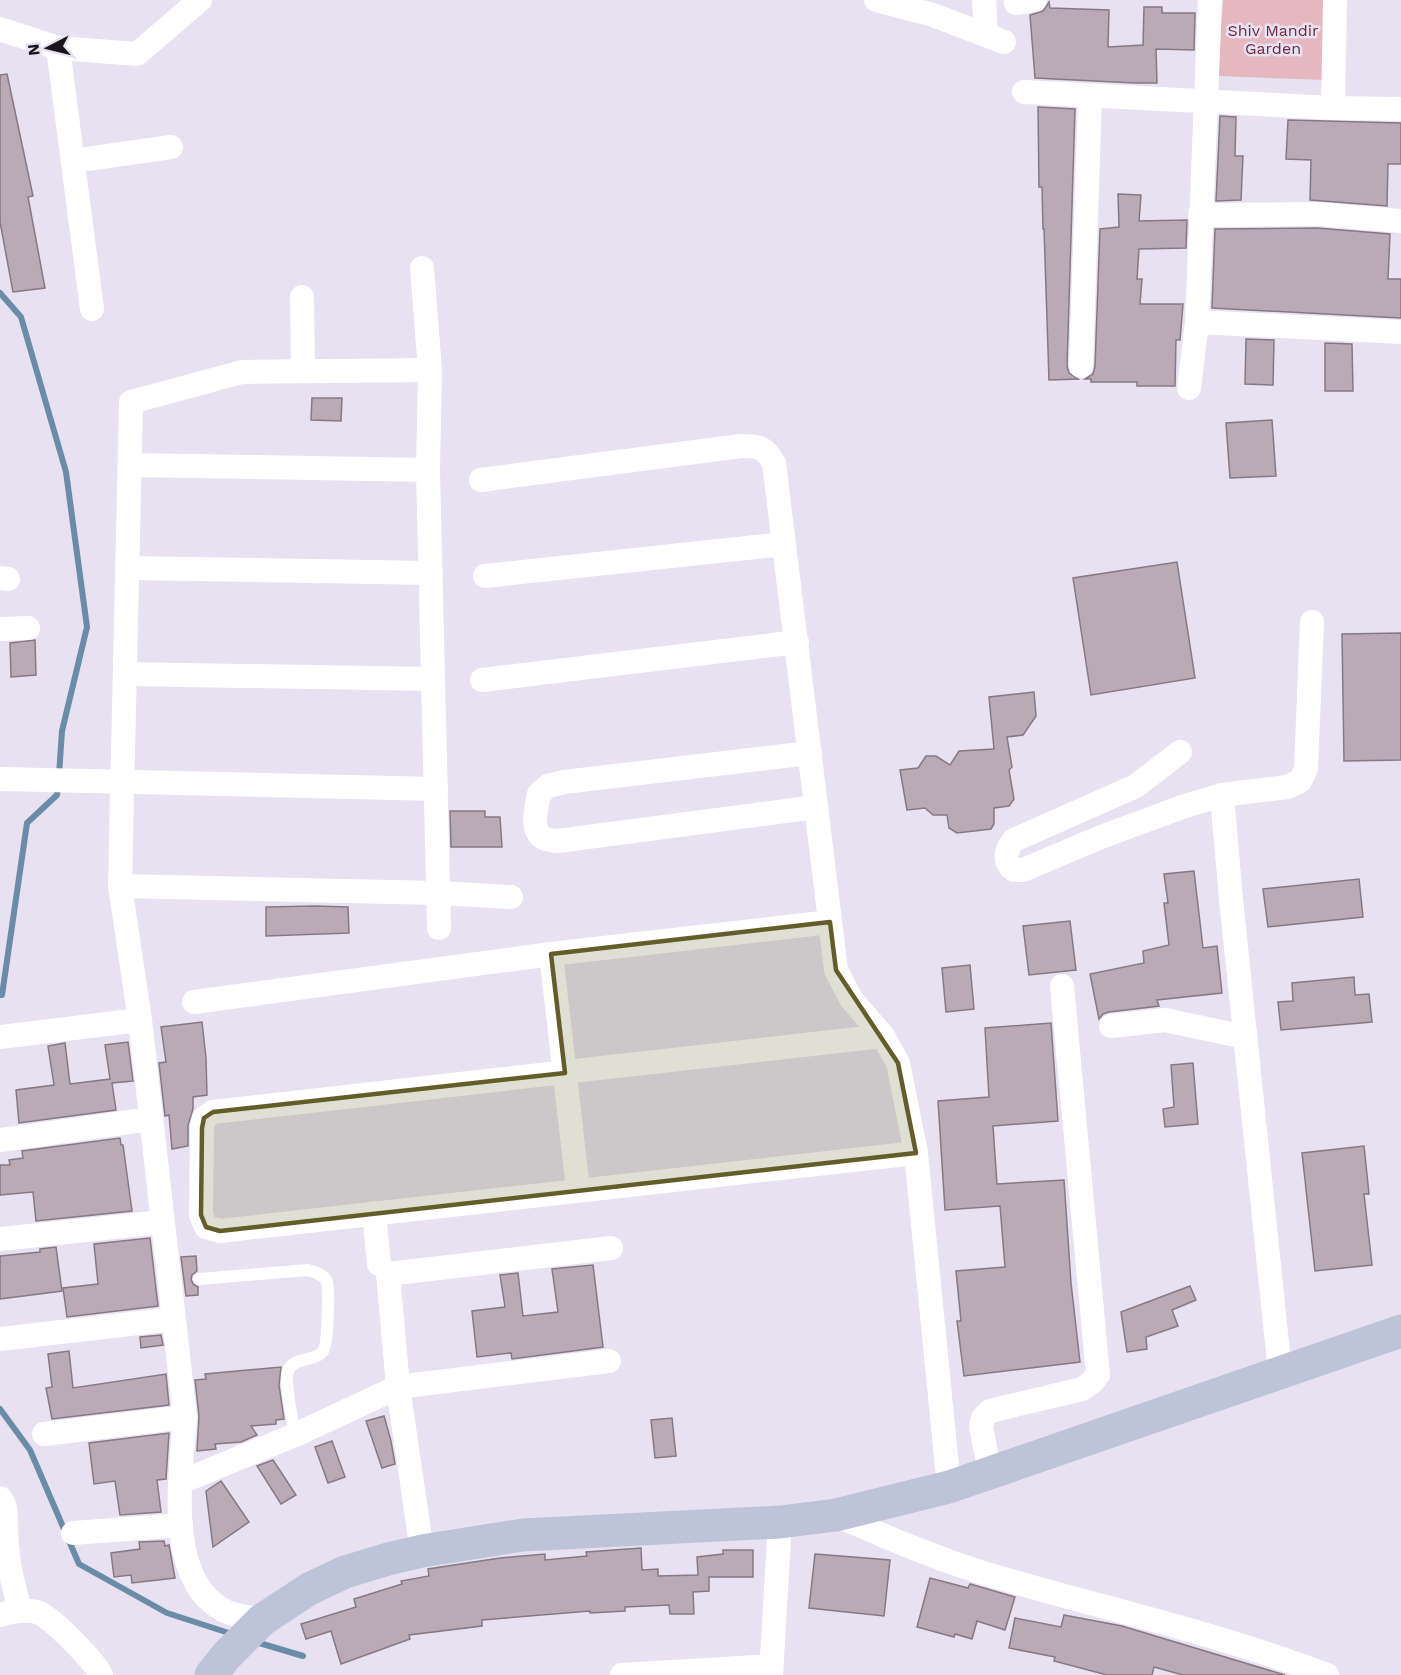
<svg xmlns="http://www.w3.org/2000/svg" width="1401" height="1675" font-family="'Work Sans',sans-serif">
<style>
.green{fill:#e5b7be}
.lines{fill:none;stroke-linecap:round;stroke-linejoin:round}
.stream{stroke:#6b8ca6;stroke-width:6}
.building{fill:#b9aab5;stroke:#877983;stroke-width:1.5}
.lane{stroke:#fff;stroke-width:12}
.street{stroke:#fff;stroke-width:24}
.secondary{stroke:#bec4d8;stroke-width:33}
.marked{fill:#625d29;fill-opacity:0.2;stroke:#625d29;stroke-width:4.5;stroke-linejoin:round}
.labels{text-anchor:middle;dominant-baseline:central;stroke-width:5;stroke-linejoin:round;paint-order:stroke}
.park-label{font-size:16px;fill:#712b3d;stroke:#e7e1f1}
</style>
<rect width="100%" height="100%" fill="#e7e1f1"/>
<polygon class="green" points="1223,0 1325,0 1326,80 1218,76"/>
<g class="lines">
<g class="stream">
<polyline points="0,293 21,317 66,472 87,627 62,731 59,775"/>
<polyline points="0,995 2,995 27,823 57,795 58,785"/>
<polyline points="0,1409 30,1450 79,1564 167,1613 232,1634"/>
<polyline points="256,1642 303,1656"/>
</g>
</g>
<g class="building">
<polygon points="1049,2 1050,8 1109,10 1108,47 1143,45 1144,7 1162,7 1162,13 1195,13 1194,50 1156,49 1157,83 1135,83 1035,78 1030,15 1043,11"/>
<polygon points="7,74 33,196 28,197 45,288 13,292 0,222 0,75"/>
<polygon points="1038,107 1075,109 1067,366 1069,373 1078,379 1049,380 1044,229 1043,229 1042,187 1039,187"/>
<polygon points="1220,116 1236,117 1235,156 1243,156 1241,200 1216,201"/>
<polygon points="1288,120 1401,123 1401,164 1388,164 1387,206 1310,200 1311,160 1286,159"/>
<polygon points="1118,194 1141,195 1139,221 1187,220 1186,248 1139,249 1137,279 1142,279 1140,304 1183,304 1180,340 1176,340 1175,386 1137,386 1137,382 1091,382 1091,379 1085,379 1093,374 1095,366 1100,229 1119,227"/>
<polygon points="1317,228 1390,234 1388,279 1401,279 1401,318 1212,308 1215,229"/>
<polygon points="1246,339 1274,340 1273,385 1245,384"/>
<polygon points="1325,343 1352,344 1353,391 1325,391"/>
<polygon points="312,398 342,398 341,421 311,420"/>
<polygon points="1272,420 1276,476 1230,478 1226,423"/>
<polygon points="1177,562 1195,678 1091,695 1073,578"/>
<polygon points="1401,633 1401,760 1344,761 1342,634"/>
<polygon points="35,640 36,675 11,677 10,643"/>
<polygon points="1034,692 1036,716 1023,735 1007,737 1012,767 1009,770 1014,799 1009,806 994,808 994,824 991,829 957,833 949,828 947,815 933,815 925,808 907,810 900,770 918,768 926,756 936,756 950,765 959,751 994,749 989,697"/>
<polygon points="450,811 485,811 485,817 500,817 502,847 451,847"/>
<polygon points="1194,871 1203,948 1217,946 1222,993 1157,1000 1159,1006 1109,1012 1103,1014 1099,1019 1090,974 1144,963 1143,951 1169,945 1164,903 1168,903 1164,874"/>
<polygon points="1359,879 1363,917 1268,927 1263,889"/>
<polygon points="315,906 348,907 349,933 266,936 266,907"/>
<polygon points="1070,921 1076,970 1029,975 1023,926"/>
<polygon points="970,965 974,1009 946,1012 942,968"/>
<polygon points="1354,977 1355,995 1369,994 1372,1022 1281,1030 1278,1002 1293,1001 1292,983"/>
<polygon points="202,1022 206,1058 207,1095 193,1097 193,1109 188,1125 188,1146 172,1149 169,1115 165,1116 159,1063 166,1062 161,1027"/>
<polygon points="1051,1023 1058,1121 993,1126 997,1184 1064,1180 1071,1283 1080,1362 964,1376 957,1321 961,1321 956,1271 1005,1267 1000,1206 945,1210 938,1101 989,1097 985,1028"/>
<polygon points="128,1042 133,1081 112,1083 116,1110 19,1123 16,1090 54,1085 48,1046 65,1043 70,1084 110,1079 105,1045"/>
<polygon points="1193,1063 1198,1124 1165,1127 1163,1109 1174,1107 1171,1065"/>
<polygon points="120,1138 121,1145 123,1145 132,1211 36,1221 33,1192 0,1195 0,1165 10,1165 9,1160 23,1158 22,1151"/>
<polygon points="1364,1146 1369,1194 1364,1194 1372,1265 1315,1271 1302,1153"/>
<polygon points="150,1238 158,1306 67,1317 63,1288 98,1284 94,1244"/>
<polygon points="56,1247 62,1291 0,1299 0,1256 40,1252 40,1249"/>
<polygon points="196,1256 197,1271 192,1275 191,1279 193,1284 198,1287 198,1295 186,1296 181,1257"/>
<polygon points="593,1265 603,1347 512,1359 511,1353 477,1357 472,1311 505,1307 500,1275 518,1273 523,1316 558,1312 552,1269"/>
<polygon points="1190,1286 1196,1300 1172,1310 1178,1326 1146,1337 1147,1349 1127,1352 1121,1312"/>
<polygon points="161,1335 163,1345 141,1348 140,1337"/>
<polygon points="69,1351 73,1388 166,1374 169,1405 52,1419 46,1388 52,1387 48,1354"/>
<polygon points="281,1367 279,1385 284,1419 276,1420 276,1424 251,1426 257,1435 241,1442 215,1444 216,1449 197,1451 199,1416 195,1380 206,1379 205,1374"/>
<polygon points="384,1416 391,1441 395,1464 382,1468 366,1421"/>
<polygon points="672,1418 676,1456 655,1458 651,1420"/>
<polygon points="169,1433 166,1479 157,1480 161,1512 120,1515 115,1481 94,1484 89,1443"/>
<polygon points="332,1441 345,1477 328,1483 315,1447"/>
<polygon points="273,1460 296,1495 281,1504 257,1466"/>
<polygon points="221,1481 249,1522 213,1547 206,1491"/>
<polygon points="164,1541 165,1546 169,1545 175,1578 132,1583 131,1575 114,1577 111,1553 140,1549 139,1542"/>
<polygon points="641,1548 642,1570 658,1569 658,1576 698,1575 697,1557 723,1554 723,1550 753,1550 753,1577 709,1577 709,1591 693,1592 694,1614 670,1614 669,1605 625,1607 625,1611 590,1613 590,1611 482,1620 482,1626 409,1635 410,1639 341,1664 331,1631 306,1639 301,1624 356,1607 354,1599 402,1584 401,1581 429,1576 428,1569 500,1558 545,1554 545,1560 587,1556 586,1552"/>
<polygon points="815,1554 890,1560 884,1616 809,1608"/>
<polygon points="930,1578 968,1588 970,1584 1015,1597 1005,1630 977,1621 972,1639 955,1634 954,1637 917,1627"/>
<polygon points="1064,1615 1122,1626 1285,1675 1183,1675 1154,1667 1152,1675 1107,1675 1054,1661 1055,1657 1009,1648 1015,1618 1061,1627"/>
</g>
<g class="lines">
<path class="lane" d="M 199,1279 L 308,1270 C 315,1272 324,1274 327,1282 C 329,1290 328,1345 323,1351 C 315,1362 292,1357 288,1371 C 284,1383 293,1421 295,1435"/>
<g class="street">
<polyline points="876,0 933,15 1004,42"/>
<polyline points="984,0 986,35"/>
<polyline points="1016,3 1035,0"/>
<polyline points="0,29 58,48 137,54 200,0"/>
<polyline points="58,48 92,309"/>
<polyline points="1024,92 1333,108 1401,109"/>
<polyline points="1333,108 1335,0"/>
<polyline points="73,161 171,147"/>
<polyline points="1200,215 1318,214 1401,221"/>
<polyline points="422,268 430,370 428,470 439,928"/>
<polyline points="302,297 303,371"/>
<polyline points="1197,322 1401,332"/>
<polyline points="1081,366 1090,97"/>
<polyline points="1189,388 1197,322 1210,0"/>
<polyline points="130,465 428,470"/>
<path d="M 481,480 L 741,446 C 760,446 764,447 774,463 L 836,970 L 851,999 L 883,1036 L 898,1063 L 916,1153 L 949,1487"/>
<polyline points="127,568 431,573"/>
<polyline points="485,576 784,544"/>
<polyline points="0,578 8,579"/>
<polyline points="0,629 28,628"/>
<polyline points="125,674 433,679"/>
<polyline points="482,680 797,642"/>
<path d="M 1180,752 L 1136,786 L 1014,840 C 1005,850 1003,862 1014,870 L 1023,870 L 1101,837 L 1185,806 L 1222,795 L 1287,787 L 1300,781 L 1306,769 L 1312,622"/>
<path d="M 810,753 L 564,782 L 548,786 L 539,794 C 537,805 530,829 542,837 C 545,840 553,840 557,841 L 816,807"/>
<polyline points="0,779 436,789"/>
<polyline points="1222,795 1231,899 1280,1372"/>
<polyline points="120,886 438,893 511,897"/>
<polyline points="551,954 578,1189"/>
<polyline points="194,1002 551,954 830,922"/>
<polyline points="140,1020 120,886 131,402 242,372 430,370"/>
<polyline points="1111,1026 1165,1020 1245,1037"/>
<polyline points="883,1036 213,1112 204,1118 202,1128 201,1215 206,1227 220,1231 916,1153"/>
<path d="M 0,1037 L 140,1020 L 185,1417 C 181,1473 164,1578 223,1610 C 233,1616 250,1617 262,1620"/>
<polyline points="0,1140 151,1119"/>
<polyline points="374,1213 379,1264"/>
<polyline points="0,1239 162,1222"/>
<polyline points="0,1339 173,1319"/>
<polyline points="44,1434 185,1417"/>
<polyline points="990,1473 981,1427 983,1418 990,1411 1082,1389 1092,1382 1098,1375 1062,986"/>
<polyline points="181,1482 295,1435 398,1387 388,1274 611,1248"/>
<path d="M 0,1498 C 7,1506 6,1516 6,1525 C 6,1555 12,1581 20,1610"/>
<path d="M 836,1515 C 886,1537 937,1559 990,1575 C 1102,1608 1217,1633 1327,1675"/>
<polyline points="73,1533 181,1525"/>
<polyline points="422,1551 398,1387 609,1361"/>
<path d="M 0,1615 C 13,1611 24,1609 37,1612 C 51,1616 95,1662 101,1675"/>
<polyline points="622,1675 771,1666"/>
<polyline points="771,1675 780,1522"/>
</g>
<polyline class="secondary" points="211,1675 227,1655 262,1620 309,1589 345,1572 388,1559 422,1551 523,1535 780,1522 836,1515 949,1487 1401,1331"/>
</g>
<path class="marked" d="M 830,922 L 836,970 L 898,1063 L 916,1153 L 220,1231 L 206,1227 L 201,1215 L 202,1128 L 204,1118 L 213,1112 L 565,1073 L 551,954 Z"/>
<g class="labels">
<g class="park-label">
<text x="1273" y="30">Shiv Mandir<tspan x="1273" dy="18">Garden</tspan></text>
</g>
</g>
<g transform="translate(48 48) rotate(263)" stroke="#e7e1f1" stroke-width="4.5" paint-order="stroke">
<path d="M0-4.5L10 22L0 15L-10 22Z" fill="#18161b"/>
<text y="-9" font-size="16" font-weight="bold" text-anchor="middle" fill="#18161b">N</text>
</g>
</svg>
